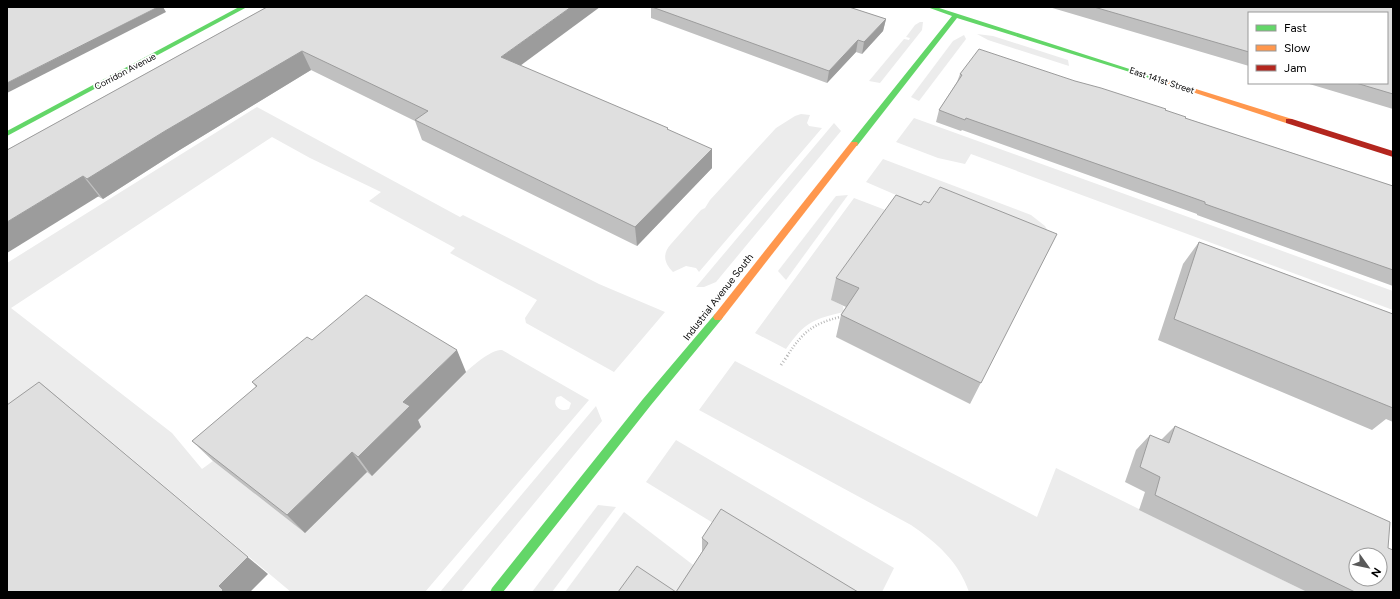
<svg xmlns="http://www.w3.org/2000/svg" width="1400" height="599" font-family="Figtree,sans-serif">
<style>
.green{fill:#ececec;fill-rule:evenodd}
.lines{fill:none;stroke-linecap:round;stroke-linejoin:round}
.path-far1{stroke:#b9b9b9;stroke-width:2.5;stroke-dasharray:1 2;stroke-linecap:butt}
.path{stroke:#b9b9b9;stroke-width:3;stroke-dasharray:1 2.5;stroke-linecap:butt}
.fast{fill:#63d668;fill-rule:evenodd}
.slow{fill:#ff974d;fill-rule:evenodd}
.jam{fill:#b3261e;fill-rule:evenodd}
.wall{fill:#c0c0c0}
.shaded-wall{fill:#9c9c9c}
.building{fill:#dfdfdf;stroke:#9c9c9c;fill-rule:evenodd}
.labels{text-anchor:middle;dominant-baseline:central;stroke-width:3.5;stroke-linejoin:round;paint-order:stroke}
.far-street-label{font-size:9px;fill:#000;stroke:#fff}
.street-label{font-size:10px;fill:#000;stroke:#fff}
</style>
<rect width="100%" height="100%" fill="#fff"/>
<g class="green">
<polygon points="920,22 923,22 922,30 880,83 869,81 904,39 909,40 910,38 906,37 915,25"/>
<polygon points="977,34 993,36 1068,60 1069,66 988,40"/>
<polygon points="964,35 966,39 919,101 911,97 953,41"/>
<path d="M 257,107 L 460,217 L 463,215 L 599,284 L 665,312 L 614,372 L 526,323 L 525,318 L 537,300 L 450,253 L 455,248 L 369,201 L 381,192 L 310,158 L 272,137 L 11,308 L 172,433 L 202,469 L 213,461 L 305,533 L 367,472 L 372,476 L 421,427 L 415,422 C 430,408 484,347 502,350 L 589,400 L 425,592 L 291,592 L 65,403 L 7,446 L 7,263 ZM 561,396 L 571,403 L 569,409 C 561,413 551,405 557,397 Z"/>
<path d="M 801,114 L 810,115 L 807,123 L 809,126 L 822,128 L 699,272 L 696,268 L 686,266 L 673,272 C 664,263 662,254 671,244 L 701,210 L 705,208 L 710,200 L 776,128 L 795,116 Z"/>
<polygon points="914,118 1393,291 1393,310 971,154 965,164 938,158 896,142"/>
<polygon points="834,123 841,131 716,282 704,287 696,287"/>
<polygon points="883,159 1031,215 1045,226 1051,237 933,211 866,182"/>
<polygon points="848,195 786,280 778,271 836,196"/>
<path d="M 854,198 L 917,222 L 832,300 L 843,306 L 844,312 C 813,319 805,322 786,349 L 755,333 Z"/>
<path d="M 735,361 L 1037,517 L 1056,468 L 1307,592 L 969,592 C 959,562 936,542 911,525 L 699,410 Z"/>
<polygon points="596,406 602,421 461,592 440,592"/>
<polygon points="676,440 894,568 882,592 826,592 646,482"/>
<polygon points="598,505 616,507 552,592 532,592"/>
<polygon points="624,512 701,571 687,592 565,592"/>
</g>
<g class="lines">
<path class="path-far1" d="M 787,356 C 803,332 812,324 840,317"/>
<polyline class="path" points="781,365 788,355"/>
<g class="fast">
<polygon points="239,7 247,7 7,136 7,131"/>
<polygon points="927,7 936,7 958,14 1170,82 1169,83 1165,83 957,18 857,146 851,146 851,142 952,16"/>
<polygon points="718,313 721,314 723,317 721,320 651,405 503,592 490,592 492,588 643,399 715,314"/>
</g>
<g class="slow">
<polygon points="1167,80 1292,119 1293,121 1292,123 1286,123 1165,83 1164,82"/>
<polygon points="851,142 857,142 858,144 721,320 715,320 713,317 715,314"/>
</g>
<polygon class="jam" points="1286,119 1292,119 1393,151 1393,157 1286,123"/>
</g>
<g class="wall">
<polygon points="267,7 521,66 668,128 668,130 712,168 637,246 422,140 415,121 311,70 178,151 103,199 7,150"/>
<polygon points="651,7 849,7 886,19 883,31 862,54 856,52 827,83 651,18"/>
<polygon points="1049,7 1393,7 1393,109 1306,83 1387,83 1249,13 1249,66"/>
<polygon points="960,74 1075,81 1165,110 1185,118 1393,186 1393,286 1197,215 1197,214 1130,190 962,130 961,131 936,122 939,110 957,82"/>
<polygon points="929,203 1057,234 970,404 836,337 841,315 846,307 831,300 836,278 921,205"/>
<polygon points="1199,242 1393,314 1393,422 1386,419 1372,430 1158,340 1183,264"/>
<polygon points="312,340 466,372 418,420 421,427 372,476 367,472 305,533 213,461 192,441 256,387 252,382"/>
<polygon points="1175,426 1388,548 1393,592 1307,592 1139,510 1145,492 1125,482 1136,450 1150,435 1161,440"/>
<polygon points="702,538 858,592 676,592 702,552"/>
</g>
<g class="shaded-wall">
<polygon points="158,7 163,7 166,12 7,93 7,83"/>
<polygon points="571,7 600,7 505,77 501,57"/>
<polygon points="886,19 883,31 862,54 864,42"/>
<polygon points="858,40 856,52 827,83 829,71"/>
<polygon points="302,51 311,70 178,151 103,199 87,179 165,131"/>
<polygon points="712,149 712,168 637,246 635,227"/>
<polygon points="83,176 99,196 7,253 7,222"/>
<polygon points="457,350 466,372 418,420 421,427 372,476 358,457 403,402"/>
<polygon points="39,382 268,574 250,592 221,592 219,586"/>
<polygon points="352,452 367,472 305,533 287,515"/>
</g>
<g class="building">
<polygon points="7,7 158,7 7,83"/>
<polygon points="267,7 571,7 501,57 668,128 667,129 712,149 635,227 415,120 428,111 302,51 165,131 87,179 83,176 7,222 7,150"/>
<polygon points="652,7 849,7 886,19 864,42 858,40 829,71"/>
<polygon points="1094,7 1393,7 1393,94 1356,83 1387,83 1387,13 1249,13 1249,52"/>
<polygon points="979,49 1075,81 1101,88 1166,109 1165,110 1186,117 1185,118 1393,186 1393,270 1205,204 1205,202 1137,178 966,118 965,120 939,110 962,75 960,74"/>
<polygon points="940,187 1057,234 981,383 841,315 859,288 836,278 896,195 921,205 924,201 929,203"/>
<polygon points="1199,242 1393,314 1393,408 1174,319"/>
<polygon points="366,295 457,350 403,402 410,406 358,457 352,452 287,515 192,441 257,386 252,382 307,337 312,340"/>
<polygon points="39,382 248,557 219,586 223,590 221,592 7,592 7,405"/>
<path d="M 1175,426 L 1390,522 L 1388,548 L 1393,550 L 1393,592 L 1355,592 L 1155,495 L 1160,477 L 1140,467 L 1150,435 L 1169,443 ZM 1356,555 L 1380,555 L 1380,579 L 1356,579 Z"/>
<polygon points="721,509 858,592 618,592 637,566 676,592 708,543 702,538"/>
</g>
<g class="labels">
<g class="far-street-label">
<text transform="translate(125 71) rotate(-28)">Corridon Avenue</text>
<text transform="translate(1162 80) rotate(18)">East 141st Street</text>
</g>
<g class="street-label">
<text transform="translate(718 297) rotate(-52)">Industrial Avenue South</text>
</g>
</g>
<rect width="1400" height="599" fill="none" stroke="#000000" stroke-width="16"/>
<rect x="1248" y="12" width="140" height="72" fill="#ffffff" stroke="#999999"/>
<rect x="1256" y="25" width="20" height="6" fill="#63d668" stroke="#999999"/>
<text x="1284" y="32" font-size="12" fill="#000000">Fast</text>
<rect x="1256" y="45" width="20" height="6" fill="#ff974d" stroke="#999999"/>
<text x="1284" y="52" font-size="12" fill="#000000">Slow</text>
<rect x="1256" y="65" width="20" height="6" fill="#b3261e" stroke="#999999"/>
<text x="1284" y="72" font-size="12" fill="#000000">Jam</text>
<g transform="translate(1368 567) rotate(123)"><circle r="19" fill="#ffffff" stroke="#999999"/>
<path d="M0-3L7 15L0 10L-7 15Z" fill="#595959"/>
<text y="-6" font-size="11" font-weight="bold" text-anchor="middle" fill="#000000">N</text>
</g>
</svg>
